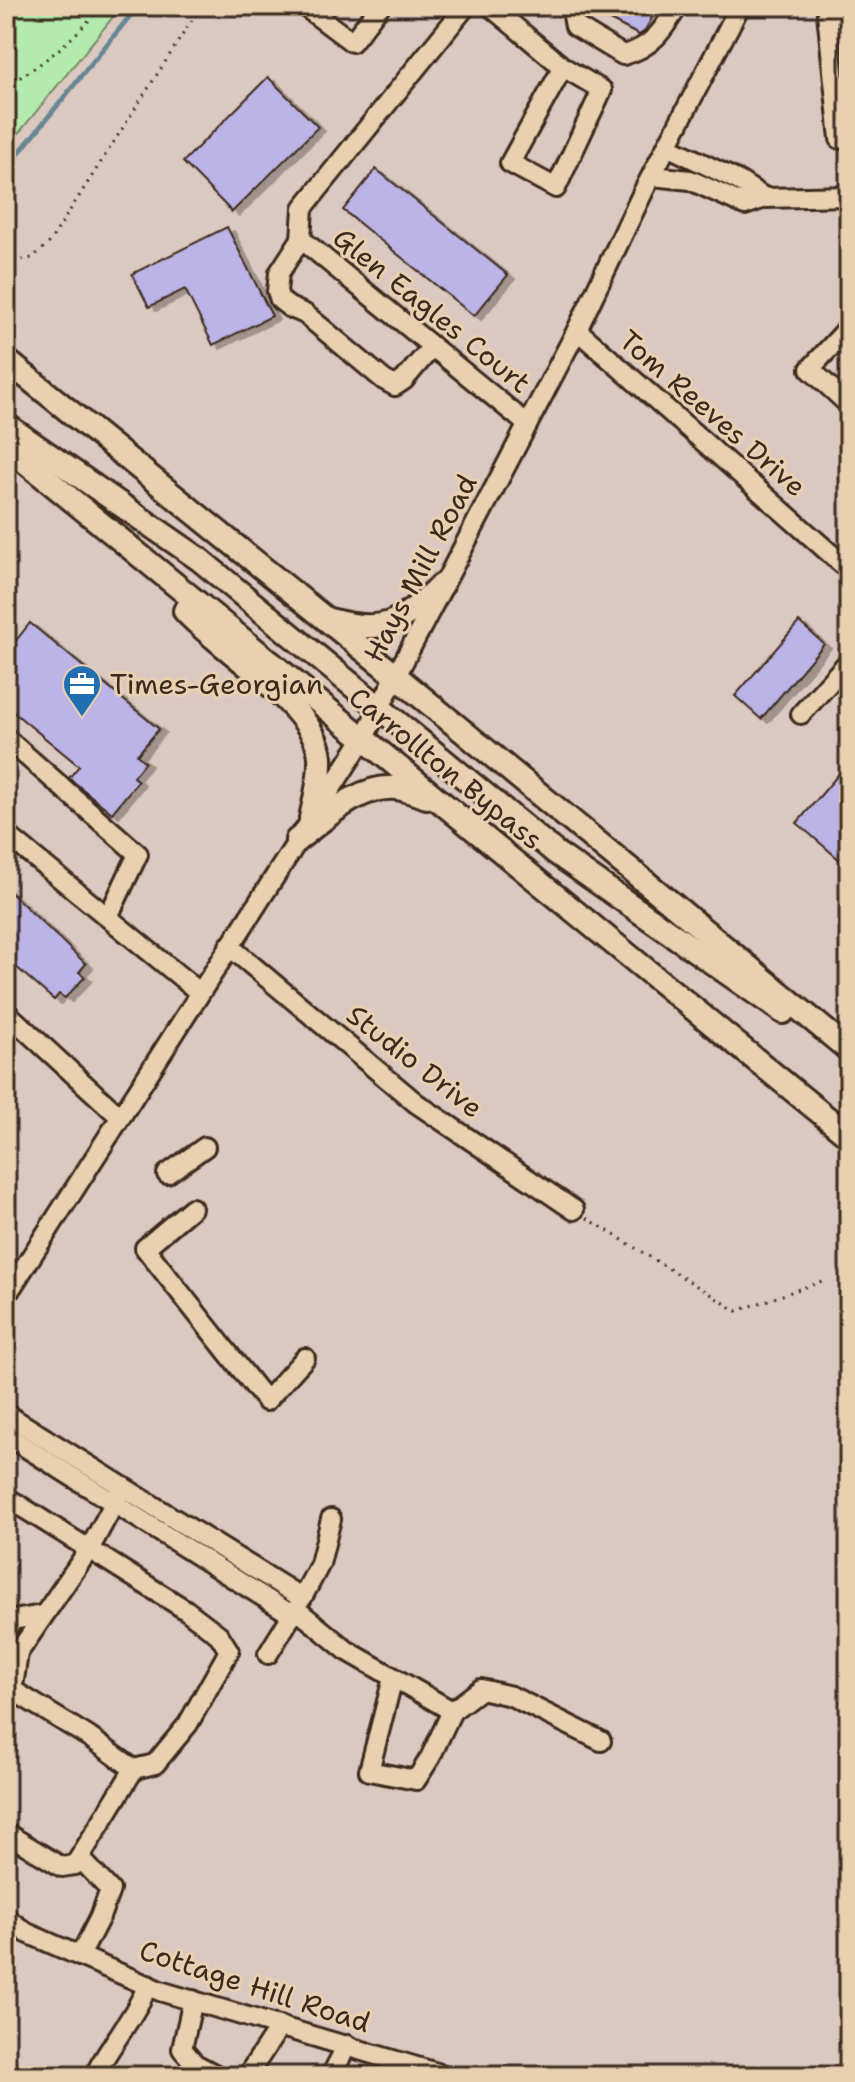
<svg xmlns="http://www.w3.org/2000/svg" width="855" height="2082" font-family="'Shantell Sans',sans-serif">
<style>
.green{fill:#b3eaad;stroke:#778a66;stroke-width:2}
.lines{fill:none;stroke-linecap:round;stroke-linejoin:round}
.stream{stroke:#668694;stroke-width:5}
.building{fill:#bcb4e6;stroke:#3b2a1e;stroke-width:2;filter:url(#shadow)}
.minor-casing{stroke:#3b2a1e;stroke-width:24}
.major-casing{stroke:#3b2a1e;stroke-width:28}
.path{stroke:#3b2a1e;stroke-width:3;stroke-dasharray:2 6;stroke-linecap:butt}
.minor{stroke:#e8d0b0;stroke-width:18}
.major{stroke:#e8d0b0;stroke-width:22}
.labels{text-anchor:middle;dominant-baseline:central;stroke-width:6;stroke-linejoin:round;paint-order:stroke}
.street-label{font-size:28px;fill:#3b2a1e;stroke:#e8d0b0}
.poi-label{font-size:28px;fill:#3b2a1e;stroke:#e8d0b0;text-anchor:start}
</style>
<defs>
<filter id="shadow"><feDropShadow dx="7" dy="4" stdDeviation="0" flood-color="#0004"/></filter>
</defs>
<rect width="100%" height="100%" fill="#dbc8c0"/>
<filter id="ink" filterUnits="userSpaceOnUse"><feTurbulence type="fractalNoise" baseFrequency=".0125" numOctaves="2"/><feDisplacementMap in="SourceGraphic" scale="16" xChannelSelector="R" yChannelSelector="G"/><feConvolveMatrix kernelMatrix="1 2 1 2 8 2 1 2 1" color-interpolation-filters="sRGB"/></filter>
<g filter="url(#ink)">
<polygon class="green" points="6,6 122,6 6,149"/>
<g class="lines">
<polyline class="stream" points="6,169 138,6"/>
</g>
<g class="building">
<polygon points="583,6 634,6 653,15 645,31 639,35"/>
<polygon points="268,77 318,127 232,212 183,162"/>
<polygon points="376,169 508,275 474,316 343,210"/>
<polygon points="227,227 272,316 213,345 185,289 149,307 132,274"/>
<polygon points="799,622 824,644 761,719 735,696"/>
<polygon points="30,623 159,729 137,755 145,762 133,777 138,781 112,813 69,778 79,766 6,706 6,653"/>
<polygon points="849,762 849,868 797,823"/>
<polygon points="6,888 86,964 79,972 85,977 65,998 59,994 54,1000 6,958"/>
</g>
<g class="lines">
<defs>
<g id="minor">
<polyline points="304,6 352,42 380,6"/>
<polyline points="490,6 563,67 602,90 556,188 510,163 563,67"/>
<path d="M 571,6 L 575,26 L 623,55 C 652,48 663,30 678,6"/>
<polyline points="849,11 827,13 840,139 849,139"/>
<polyline points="652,176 690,180 745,205 765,198 739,181 667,146"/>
<polyline points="765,198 849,196"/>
<polyline points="301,239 527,424"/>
<polyline points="849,327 810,369 846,402 849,398"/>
<polyline points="577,330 849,570"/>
<polyline points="432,347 404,380 395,386 384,380 305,314 289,307 280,300 277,291 279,273 301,239 303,208 466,6"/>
<polyline points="801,714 849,661"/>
<polyline points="6,738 138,854 108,917"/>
<polyline points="6,834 199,992"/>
<polyline points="229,946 416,1103 574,1210"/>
<polyline points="6,1012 119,1116"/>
<polyline points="167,1174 205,1147"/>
<polyline points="192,1208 145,1248 266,1401 305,1358"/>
<polyline points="6,1296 363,739 577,330 644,190 740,6"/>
<polyline points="6,1414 123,1487 90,1548 18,1653 14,1680 6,1694"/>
<polyline points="6,1435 292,1615 268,1654"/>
<polyline points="123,1487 302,1598 320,1564 331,1519"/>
<polyline points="6,1497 186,1610 219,1635 229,1651 188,1724 155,1764 134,1769 89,1737 9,1688"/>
<polyline points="296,1609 346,1650 452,1711"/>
<polyline points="6,1631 13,1620 42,1615"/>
<polyline points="393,1678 369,1771 416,1780 430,1758 452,1711 481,1689 511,1696 601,1741"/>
<polyline points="6,1833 62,1867 75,1865 134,1769"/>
<polyline points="80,1858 110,1890 100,1917 80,1956"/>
<polyline points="6,1918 27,1933 160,1991 447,2076"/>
<polyline points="193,2000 182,2049 195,2064 218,2076"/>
<path d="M 101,2076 L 99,2067 C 115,2039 136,2014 148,1985"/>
<polyline points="247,2076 280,2026"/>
<polyline points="331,2076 347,2045"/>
</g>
<g id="major">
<polyline points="6,360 396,676 849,1050"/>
<polyline points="6,425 199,559 556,853 783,1012"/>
<polyline points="6,446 849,1136"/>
<path d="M 185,611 C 218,648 317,707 320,757 C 321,777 315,799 311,818"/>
<path d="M 330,620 C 388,636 400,621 442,585"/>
<path d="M 297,840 C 326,818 358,785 396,788 C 406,789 417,794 427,797"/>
</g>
</defs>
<use href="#minor" class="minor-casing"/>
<use href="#major" class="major-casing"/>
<g class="path">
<path d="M 6,86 C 43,64 74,40 101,6"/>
<polyline points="6,263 32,258 49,243 201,6"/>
<polyline points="587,1218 737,1311 825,1280"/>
</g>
<use href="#minor" class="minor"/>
<use href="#major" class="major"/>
</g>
</g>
<defs>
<symbol id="office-pin" viewBox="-11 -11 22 30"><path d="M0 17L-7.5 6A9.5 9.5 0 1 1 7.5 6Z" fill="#1f6fb2" stroke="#e8d0b0"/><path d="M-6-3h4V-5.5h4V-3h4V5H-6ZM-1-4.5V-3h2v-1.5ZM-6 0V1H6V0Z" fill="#fff"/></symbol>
</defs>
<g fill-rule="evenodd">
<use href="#office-pin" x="60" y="662" width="44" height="60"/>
</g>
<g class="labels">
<g class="street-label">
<text transform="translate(432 310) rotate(39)">Glen Eagles Court</text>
<text transform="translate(713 413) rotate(41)">Tom Reeves Drive</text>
<text transform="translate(420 568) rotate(-62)">Hays Mill Road</text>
<text transform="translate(446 768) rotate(39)">Carrollton Bypass</text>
<text transform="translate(415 1061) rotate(38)">Studio Drive</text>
<text transform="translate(255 1986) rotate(18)">Cottage Hill Road</text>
</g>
<g class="poi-label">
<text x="110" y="684">Times-Georgian</text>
</g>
</g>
<rect width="855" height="2082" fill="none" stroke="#e8d0b0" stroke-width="32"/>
<rect x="16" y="16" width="823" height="2050" fill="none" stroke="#3b2a1e" stroke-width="3" filter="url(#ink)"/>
</svg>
